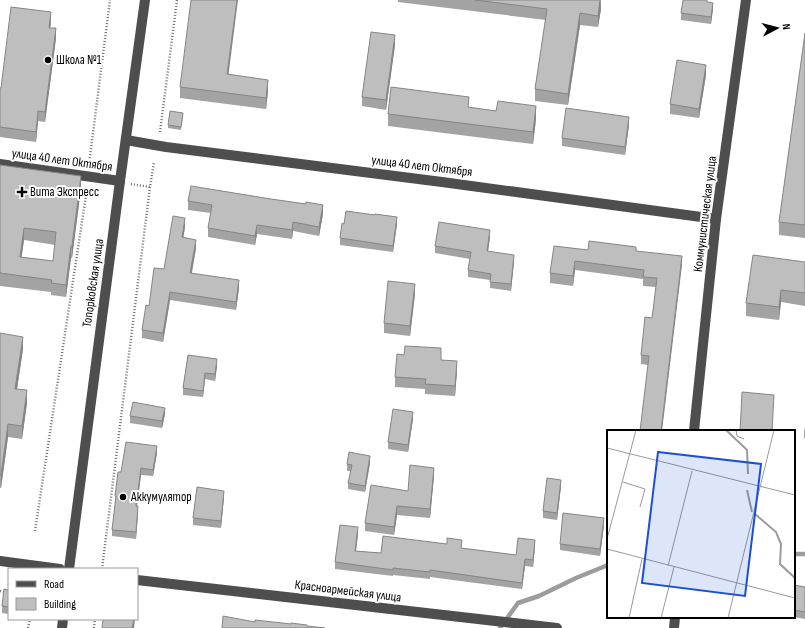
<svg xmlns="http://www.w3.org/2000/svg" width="805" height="628" font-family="'Sofia Sans Condensed',sans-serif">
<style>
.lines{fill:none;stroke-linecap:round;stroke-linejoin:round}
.stream{stroke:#9c9c9c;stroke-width:4.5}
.path{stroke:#707070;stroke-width:2.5;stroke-dasharray:1 2;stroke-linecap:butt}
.minor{stroke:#4e4e4e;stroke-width:10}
.wall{fill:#a3a3a3;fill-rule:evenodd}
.shaded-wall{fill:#858585}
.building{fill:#bebebe;stroke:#858585;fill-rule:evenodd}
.poi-dot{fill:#000;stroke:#fff;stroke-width:1.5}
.labels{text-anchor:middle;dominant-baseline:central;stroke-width:4;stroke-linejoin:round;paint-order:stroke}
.poi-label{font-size:13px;fill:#000;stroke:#fff;text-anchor:start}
.street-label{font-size:13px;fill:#000;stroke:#fff}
.inset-river{fill:none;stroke:#9c9c9c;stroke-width:2}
.inset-road{fill:none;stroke:#999;stroke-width:1}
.view{fill:#1d4ed8;fill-opacity:0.15;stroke:#1d4ed8;stroke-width:2}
.inset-edge{fill:none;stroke:#000;stroke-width:2}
</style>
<rect width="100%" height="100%" fill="#fff"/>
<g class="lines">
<g class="stream">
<polyline points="794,554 805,554"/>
<polyline points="500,628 518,603 539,596 576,578 608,565"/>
</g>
<g class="path">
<polyline points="160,132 177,0"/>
<polyline points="89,164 110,0"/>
<polyline points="131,184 150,187"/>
<polyline points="35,531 87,189"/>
<polyline points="102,569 150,187 154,162"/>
<polyline points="0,591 9,593"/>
<polyline points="28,628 30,619"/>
<polyline points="94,628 95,619"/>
</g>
<g class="minor">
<polyline points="126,140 166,147 442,182 716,219"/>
<polyline points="0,164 120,181"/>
<polyline points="694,431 716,219 746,0"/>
<polyline points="0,561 60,569"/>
<polyline points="69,569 120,181 145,0"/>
<polyline points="137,580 557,628"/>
<polyline points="62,628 63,619"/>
<polyline points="674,628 675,617"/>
</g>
</g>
<g class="wall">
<polygon points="398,0 601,0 601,9 598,27 580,25 568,105 535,101 535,89 546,20 398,2"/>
<polygon points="707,2 713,9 711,24 681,20 681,13"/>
<polygon points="51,22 50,28 56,38 45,122 38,121 36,142 0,137 0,88 1,88"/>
<polygon points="805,33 805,238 779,235 779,222"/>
<polygon points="395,45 386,110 362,106 362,97"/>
<polygon points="229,75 268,91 266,109 180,98 180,87"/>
<polygon points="706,75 699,118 670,114 670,104"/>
<polygon points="469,108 536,119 533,144 388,126 388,114"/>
<polygon points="183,116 181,130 168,128 168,125"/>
<polygon points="629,125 625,155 562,146 562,138"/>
<path d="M 0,165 L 81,188 L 72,258 L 71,258 L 66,297 L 51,295 L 51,292 L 0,286 ZM 24,240 L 55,245 L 53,261 L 21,257 Z"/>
<polygon points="188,201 323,214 319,236 293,231 292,239 257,234 255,245 208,237 208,228 211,213 188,210"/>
<polygon points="375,215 397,224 393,252 340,245 340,238 344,224"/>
<polygon points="185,227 183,238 196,248 192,273 239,288 236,310 170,300 163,342 142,338 142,330 149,306 164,269"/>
<polygon points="490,237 488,252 514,261 511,291 490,288 490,280 468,277 468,270 470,259 435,253 435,246"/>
<polygon points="588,250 636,251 682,265 648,365 641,364 641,355 652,318 656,287 643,286 643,279 575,270 573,286 550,283 550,273"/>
<polygon points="805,262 805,306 781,302 779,320 746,316 746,303"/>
<polygon points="415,294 410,336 384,333 384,323"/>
<polygon points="0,333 23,349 17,389 27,403 22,439 8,437 1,488 0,488"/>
<polygon points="188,355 217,366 215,381 205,379 203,397 183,395 183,388"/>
<polygon points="441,360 457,371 455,396 425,394 425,389 395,387 395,377"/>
<polygon points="165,414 162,428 130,423 130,416"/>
<polygon points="413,419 408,452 388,449 388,442"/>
<polygon points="805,427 805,439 804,438 804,432"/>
<polygon points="157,453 153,476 141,475 137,506 138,513 136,539 112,536 112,530 115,503 115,496 121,472"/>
<polygon points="370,463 365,492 348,489 348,483 351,471 347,471 347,464"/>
<polygon points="434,476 430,518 397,515 394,535 365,531 365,523 408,491"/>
<polygon points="561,486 557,520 543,518 543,511"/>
<polygon points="224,497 221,528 193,525 193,518"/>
<polygon points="604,525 600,556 560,550 560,544"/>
<polygon points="358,534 356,551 381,553 462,548 516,555 535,546 533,567 525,566 522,589 430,577 430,579 393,575 393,576 335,569 335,562"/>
<polygon points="794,585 805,587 805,619 794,617"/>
<polygon points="9,590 9,614 2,613 2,606"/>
</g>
<g class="shaded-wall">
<polygon points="237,0 238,0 227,86 227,74"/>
<polygon points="600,0 601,9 598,27 598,16"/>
<polygon points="713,3 713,9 711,24 711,17"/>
<polygon points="51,12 51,22 49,37 49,28"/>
<polygon points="580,13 580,25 568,105 568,94"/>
<polygon points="56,28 56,38 45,122 45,112"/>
<polygon points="395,35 395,45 386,110 386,100"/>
<polygon points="706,65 706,75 699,118 699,109"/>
<polygon points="268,80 268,91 266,109 266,98"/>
<polygon points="536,106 536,119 533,144 533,132"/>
<polygon points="38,111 38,121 36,142 36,132"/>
<polygon points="629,117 629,125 625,155 625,147"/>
<polygon points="81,176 81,188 72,258 72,246"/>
<polygon points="323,205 323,214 319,236 319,227"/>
<polygon points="397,217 397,224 393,252 393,246"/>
<polygon points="185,218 185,227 182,246 182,237"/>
<polygon points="293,222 293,231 292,239 292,230"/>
<polygon points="257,225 257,234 255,245 255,236"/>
<polygon points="24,228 24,240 20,269 20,257"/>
<polygon points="490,230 490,237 487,258 487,251"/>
<polygon points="196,240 196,248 190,281 190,273"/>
<polygon points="71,246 71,258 66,297 66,285"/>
<polygon points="514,255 514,261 511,291 511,284"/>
<polygon points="682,256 682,265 662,431 661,431"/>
<polygon points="575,261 575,270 573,286 573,276"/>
<polygon points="239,280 239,288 236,310 236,302"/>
<polygon points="415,284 415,294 410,336 410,326"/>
<polygon points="781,290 781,302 779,320 779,307"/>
<polygon points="170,292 170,300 163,342 163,333"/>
<polygon points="23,337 23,349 15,402 15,389"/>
<polygon points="217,359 217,366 215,381 215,374"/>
<polygon points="457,361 457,371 455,396 455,386"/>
<polygon points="205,373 205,379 203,397 203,391"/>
<polygon points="27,390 27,403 22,439 22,426"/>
<polygon points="165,408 165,414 162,428 162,421"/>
<polygon points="413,412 413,419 408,452 408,445"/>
<polygon points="8,424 8,437 1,488 1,475"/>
<polygon points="157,446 157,453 153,476 153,470"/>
<polygon points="370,456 370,463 365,492 365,486"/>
<polygon points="141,468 141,475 136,512 136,506"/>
<polygon points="434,468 434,476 430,518 430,509"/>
<polygon points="561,480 561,486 557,520 557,513"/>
<polygon points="224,491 224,497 221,528 221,521"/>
<polygon points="138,506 138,513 136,539 136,532"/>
<polygon points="397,506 397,515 394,535 394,527"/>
<polygon points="604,518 604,525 600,556 600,549"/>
<polygon points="358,527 358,534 355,558 355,551"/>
<polygon points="535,540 535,546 533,567 533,560"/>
<polygon points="525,559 525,566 522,589 522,583"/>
<polygon points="134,619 135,619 134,628 132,628"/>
</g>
<g class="building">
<polygon points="191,0 237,0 227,74 268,80 266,98 180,87"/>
<polygon points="475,0 600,0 598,16 580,13 568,94 535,89 547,9"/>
<polygon points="683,0 707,0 707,2 713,3 711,17 681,13"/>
<polygon points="11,7 51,12 49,28 56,28 45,112 38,111 36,132 0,127 0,88 1,88"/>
<polygon points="371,32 395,35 386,100 362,97"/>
<polygon points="805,33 805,225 779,222"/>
<polygon points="677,60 706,65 699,109 670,104"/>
<polygon points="391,87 469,97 468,107 496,111 498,101 536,106 533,132 388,114"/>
<polygon points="566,108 629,117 625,147 562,138"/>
<polygon points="170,111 183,113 181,127 168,125"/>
<path d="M 0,165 L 81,176 L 72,246 L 71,246 L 66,285 L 51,283 L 52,280 L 0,273 ZM 24,228 L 56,232 L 53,261 L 20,257 Z"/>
<polygon points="191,186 271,199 306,204 306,202 323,205 319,227 293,222 292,230 257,225 255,236 208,228 212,205 188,201"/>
<polygon points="346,211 375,215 375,214 397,217 393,246 340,238 342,223 344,224"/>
<polygon points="173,216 185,218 182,237 196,240 190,273 239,280 236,302 170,292 163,333 142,330 146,305 149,306 154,268 164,269"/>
<polygon points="439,222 490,230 487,251 514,255 511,284 490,282 491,274 468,270 471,252 435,246"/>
<polygon points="589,241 636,247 636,251 682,256 661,431 640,431 649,356 641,355 645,317 652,318 657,278 643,277 644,270 575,261 573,276 550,273 554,246 588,250"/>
<polygon points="753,255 805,262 805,293 781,290 779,307 746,303"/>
<polygon points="388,281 415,284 410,326 384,323"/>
<polygon points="0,333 23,337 15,389 27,390 22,426 8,424 1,475 0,475"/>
<polygon points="405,346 441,348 441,360 457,361 455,386 425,384 426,379 395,377 397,354 404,355"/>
<polygon points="188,355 217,359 215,374 205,373 203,391 183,388"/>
<polygon points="742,392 774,395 772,431 740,431 741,413"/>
<polygon points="133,402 165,408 162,421 130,416"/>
<polygon points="393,409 413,412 408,445 388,442"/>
<polygon points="126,442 157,446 153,470 141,468 136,506 138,506 136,532 112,530 116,496 115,496 118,472 121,472"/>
<polygon points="349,452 370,456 365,486 348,483 352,465 347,464"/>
<polygon points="410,465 434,468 430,509 397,506 394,527 365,523 371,485 408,491"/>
<polygon points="547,478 561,480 557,513 543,511"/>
<polygon points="197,487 224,491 221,521 193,518"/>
<polygon points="563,513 604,518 600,549 560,544"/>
<polygon points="340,525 358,527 355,551 381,553 383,536 447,544 447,538 462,540 461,548 516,555 518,538 535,540 533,560 525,559 522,583 430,570 430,572 393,568 393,570 335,562"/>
<polygon points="794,585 805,587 805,612 794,610"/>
<polygon points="4,589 9,590 9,607 2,606"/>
<polygon points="223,616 255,622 255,620 291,624 291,623 307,625 307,626 325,628 222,628"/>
<polygon points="103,619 134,619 132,628 102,628"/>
</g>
<g class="poi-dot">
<circle cx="48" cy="60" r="4"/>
<path d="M20 186h4v4h4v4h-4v4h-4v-4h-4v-4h4z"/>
<circle cx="123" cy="497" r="4"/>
</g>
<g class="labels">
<g class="poi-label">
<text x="56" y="60">Школа №1</text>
<text x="30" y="192">Вита Экспресс</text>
<text x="131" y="497">Аккумулятор</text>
</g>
<g class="street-label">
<text transform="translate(62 160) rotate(8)">улица 40 лет Октября</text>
<text transform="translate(422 166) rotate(7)">улица 40 лет Октября</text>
<text transform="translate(705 214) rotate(-83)">Коммунистическая улица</text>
<text transform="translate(93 283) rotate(-82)">Топорковская улица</text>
<text transform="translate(348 591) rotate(7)">Красноармейская улица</text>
</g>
</g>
<g transform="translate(607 430)">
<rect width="188" height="188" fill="#fff"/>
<path class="inset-river" d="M 119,0 L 140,20 L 141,44M 140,60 L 145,82M 148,84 L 169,102 L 174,114 L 173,134 L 188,148"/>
<path class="inset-road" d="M 129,0 L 130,6 L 137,9M 0,18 L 188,65M 16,52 L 38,59 L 33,77M 0,109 L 29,0M 0,119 L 188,168M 61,136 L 85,41M 22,188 L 35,129M 54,188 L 67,137M 121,188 L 167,0"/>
<path class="view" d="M 51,22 L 154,34 L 138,166 L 35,153 Z"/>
<rect width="188" height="188" class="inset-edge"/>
</g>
<rect x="8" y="568" width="130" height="52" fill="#ffffff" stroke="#999999"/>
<rect x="16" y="581" width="20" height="6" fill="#4e4e4e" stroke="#999999"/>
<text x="44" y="588" font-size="12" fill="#000000">Road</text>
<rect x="16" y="598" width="20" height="12" fill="#bebebe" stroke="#999999"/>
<text x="44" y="608" font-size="12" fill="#000000">Building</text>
<g transform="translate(777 28) rotate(83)" stroke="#ffffff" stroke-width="3" paint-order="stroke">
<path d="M0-3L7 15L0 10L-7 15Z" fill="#000000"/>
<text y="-6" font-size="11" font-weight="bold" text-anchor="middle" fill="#000000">N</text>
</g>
</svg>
